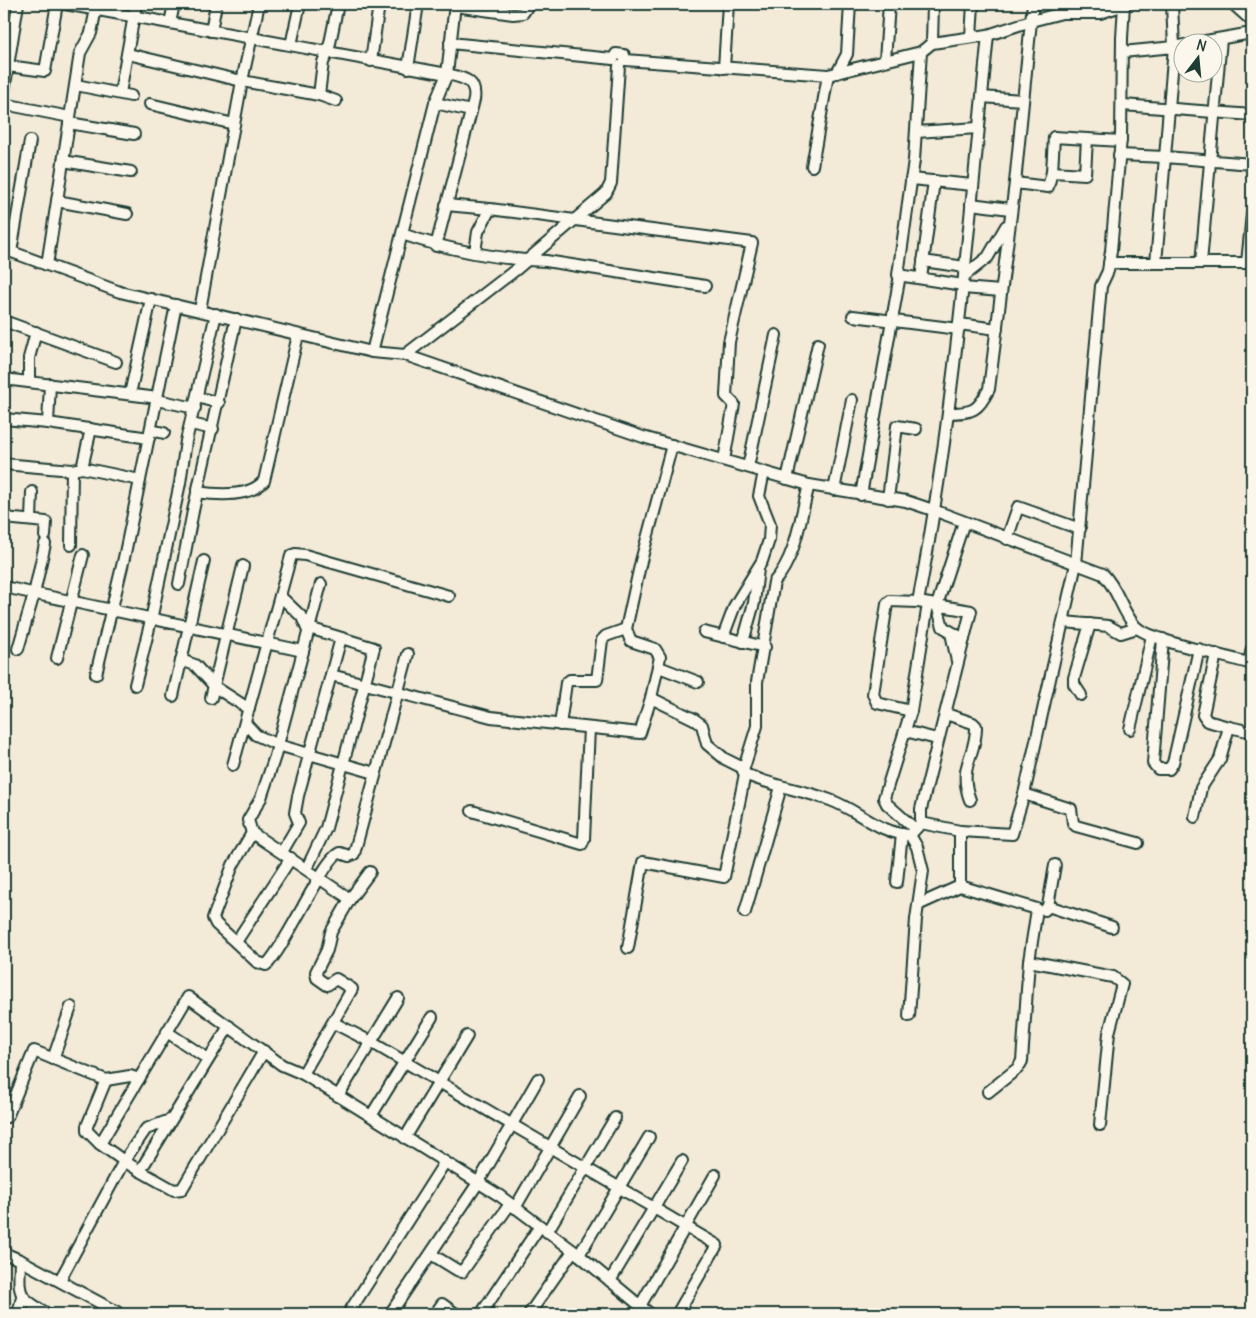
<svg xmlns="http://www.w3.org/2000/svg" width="1256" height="1318" font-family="Delius,sans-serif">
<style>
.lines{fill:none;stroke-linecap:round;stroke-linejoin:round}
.minor-casing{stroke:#1f3d34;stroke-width:14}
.minor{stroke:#fbf7ec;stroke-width:10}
</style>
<rect width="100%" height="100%" fill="#f3ead8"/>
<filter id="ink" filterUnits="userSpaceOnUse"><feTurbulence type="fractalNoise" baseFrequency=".02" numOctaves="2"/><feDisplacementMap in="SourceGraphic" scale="10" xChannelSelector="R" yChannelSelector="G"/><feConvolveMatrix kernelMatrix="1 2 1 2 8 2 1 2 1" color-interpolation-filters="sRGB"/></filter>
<g filter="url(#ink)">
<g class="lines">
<defs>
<g id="minor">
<polyline points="65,4 170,23"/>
<path d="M 174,4 L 170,23 L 447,74 C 464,78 477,80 474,100 L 436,246"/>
<polyline points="1124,4 1122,38 1121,138 1111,251 1108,271 1101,286 1076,564 1024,794 1071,809 1073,823 1076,826 1138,843"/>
<polyline points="1172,4 1174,47 1184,45"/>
<polyline points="1233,4 1252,21"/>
<polyline points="455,6 513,14 523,13 529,4"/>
<polyline points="211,31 216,4"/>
<polyline points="988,35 1031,21 1033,4"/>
<polyline points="971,37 973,4"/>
<polyline points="1200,42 1252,33"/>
<polyline points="450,43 613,59"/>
<polyline points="932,43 921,52 914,160 898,275 963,285"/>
<polyline points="291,45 300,4"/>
<polyline points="128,54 242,81 319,95 336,101"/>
<polyline points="613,59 616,54 624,55 625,60"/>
<polyline points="625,60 828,75 921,52"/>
<polyline points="885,60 889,4"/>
<polyline points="371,61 379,4"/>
<polyline points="8,66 45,71 57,4"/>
<polyline points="408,68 418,4"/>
<polyline points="724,68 728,4"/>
<polyline points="837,73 847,54 850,4"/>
<polyline points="76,85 131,96"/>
<polyline points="4,91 18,4"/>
<polyline points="120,93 136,4"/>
<polyline points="319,95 323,62 328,53 338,4"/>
<polyline points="982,97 1022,100"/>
<polyline points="435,103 471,111"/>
<polyline points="4,104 70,117"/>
<polyline points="150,104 234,124"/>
<polyline points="1123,105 1252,115"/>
<polyline points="69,123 134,134"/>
<polyline points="916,132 978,128"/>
<polyline points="1119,155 1165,157 1174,47 1122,52"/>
<polyline points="63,161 131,172"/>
<polyline points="812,166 828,75"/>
<polyline points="1052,172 1085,174 1087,139"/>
<polyline points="911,179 973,185"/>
<polyline points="1015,183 1048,187 1052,172 1054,137 1121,141"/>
<polyline points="57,201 127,214"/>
<polyline points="971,204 1010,209"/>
<polyline points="446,205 490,209 752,243 729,342 726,396 734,404 724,460"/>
<path d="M 402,234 C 445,249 499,260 546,261 L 705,286"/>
<path d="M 4,249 L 120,292 L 372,352 L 405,355 L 643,437 L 809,485 L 906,501 L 936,511 L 1103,574 C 1118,589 1121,610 1135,626 C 1147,640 1230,657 1252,664"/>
<polyline points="11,252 30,141"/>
<polyline points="475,252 478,232 490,209"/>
<polyline points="923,261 965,267"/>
<polyline points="1109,263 1252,263"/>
<polyline points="1156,263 1165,157 1252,164"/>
<polyline points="1201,263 1221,39"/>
<polyline points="1247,263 1252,214"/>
<polyline points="47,265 80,53 91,33 97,4"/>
<polyline points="964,276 988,257 1006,226"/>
<polyline points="921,278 934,181"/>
<polyline points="963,288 1001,291"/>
<polyline points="200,310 242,81 259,4"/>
<polyline points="853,316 959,329"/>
<polyline points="4,321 116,362"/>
<polyline points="959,324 997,329"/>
<polyline points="372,352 435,103 447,74 455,4"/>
<polyline points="405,355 518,268 606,193 611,183 619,66"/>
<polyline points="4,379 158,398"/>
<polyline points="29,382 29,358 36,332"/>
<polyline points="130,394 151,299"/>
<polyline points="197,397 219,403"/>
<polyline points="157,400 195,408"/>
<path d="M 948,413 C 973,413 978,411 989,389 L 1015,183 L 1031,21 L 1062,13 L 1100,13 L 1127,4"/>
<polyline points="4,419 48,423 149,438"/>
<polyline points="48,423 50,384"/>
<polyline points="191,424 213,429"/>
<polyline points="151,430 164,433"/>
<polyline points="4,464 72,470 82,468 140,480"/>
<polyline points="748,467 776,335"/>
<polyline points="82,468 91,429"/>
<polyline points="787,479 818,344"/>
<path d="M 809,485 C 800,517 797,556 774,582 L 757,682 L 757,726 L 743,771 L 745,774 C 772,786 802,790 830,800 C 858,810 878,833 910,835 L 921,823 L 960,831 L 960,886 L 1037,909 L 1029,961 L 1022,1061 L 1018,1068 L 988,1092"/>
<polyline points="834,490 852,400"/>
<path d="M 197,492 C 217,495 249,498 264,481 L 298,335"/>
<polyline points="861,495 900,275"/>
<polyline points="888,499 897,426 916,429"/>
<polyline points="4,518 46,522 45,536"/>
<polyline points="31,520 32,492"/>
<polyline points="1007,539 1018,507 1080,529"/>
<polyline points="71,545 72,470"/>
<polyline points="179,584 193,511 236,319"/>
<polyline points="4,587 303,651"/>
<polyline points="280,596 302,617 308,631"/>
<polyline points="1064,622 1108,626 1121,633 1137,628"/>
<polyline points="704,632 765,647"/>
<polyline points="951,633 957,661"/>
<polyline points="723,637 735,605 762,561 769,540 770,524 759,496 764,472"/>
<polyline points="964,639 943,627 937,605 964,522"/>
<polyline points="1163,639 1153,763 1158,769 1169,769 1173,763 1199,649"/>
<polyline points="743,642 754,603 758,569"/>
<polyline points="18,649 34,594 45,544"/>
<polyline points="57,658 83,555"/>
<polyline points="181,660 195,665 215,687 249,709"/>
<polyline points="1249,663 1252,648"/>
<polyline points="659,667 698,682"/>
<polyline points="96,674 124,558 176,305"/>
<polyline points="331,675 491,717 640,733 651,698 660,657 655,649 631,641 626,629 641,561 672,445"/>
<polyline points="135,685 151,620 180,483 186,441 216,314"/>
<polyline points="1081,695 1074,684 1074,678 1090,624"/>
<polyline points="173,696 204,561"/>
<polyline points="211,698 243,566"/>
<polyline points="651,698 694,719 702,725 707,744 725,759 743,768"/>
<polyline points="911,711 877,703 873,694 887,604 890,601 918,602"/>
<path d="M 946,714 L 973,723 L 976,726 C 977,756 957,765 970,800"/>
<polyline points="245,723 256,735 278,745 375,773"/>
<polyline points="560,725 566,683 570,680 597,680 602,640 606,636 626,629"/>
<polyline points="1229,727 1252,732"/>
<polyline points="1130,729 1152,636"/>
<polyline points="905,731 937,739"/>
<polyline points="233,765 291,556 295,554 305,555 449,596"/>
<polyline points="472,811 582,844 584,839 589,728"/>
<polyline points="1195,817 1201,788 1220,759 1229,727 1207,721 1203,715 1216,654"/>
<path d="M 921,823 L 921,809 L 971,611 L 918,602 C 954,415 969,224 988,35 L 932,43 L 933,4"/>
<polyline points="914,828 887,804 884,798 911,711 928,604"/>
<polyline points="960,831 1012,834 1024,794"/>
<polyline points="252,833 248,820 261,798 275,756 321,584"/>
<polyline points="282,852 299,823 295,813 298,796 341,638"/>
<polyline points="307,868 326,828 374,648 309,628"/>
<polyline points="897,882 902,834"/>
<path d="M 350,899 L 252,833 L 233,865 L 213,918 L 216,924 L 257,962 L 266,965 C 285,949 325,855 340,853 L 349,856 L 354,854 L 408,654"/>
<polyline points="920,904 960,886"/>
<polyline points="1048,906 1112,927"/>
<polyline points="1045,910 1048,906 1055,865"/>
<polyline points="745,912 781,787"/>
<polyline points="236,942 291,858"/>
<polyline points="628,948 643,862 724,877 745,774"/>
<polyline points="1029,961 1113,977 1122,984 1109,1033 1100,1125"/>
<polyline points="909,1016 916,919 923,871 917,847 910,835"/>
<polyline points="334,1023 371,1042 717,1245 677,1314"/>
<polyline points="167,1032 208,1059"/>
<polyline points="53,1059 71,1007"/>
<polyline points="303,1074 500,1196 579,1255 650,1314"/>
<polyline points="338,1096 398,998"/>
<polyline points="371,1116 432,1017"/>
<polyline points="7,1117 34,1051 106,1080 130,1076 139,1079"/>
<polyline points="170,1120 146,1129 124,1161 140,1171 229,1026"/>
<polyline points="405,1138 467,1036"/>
<polyline points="100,1144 87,1131 87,1126 106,1080"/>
<polyline points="140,1171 174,1190 182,1189 264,1051"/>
<polyline points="515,1208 580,1096"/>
<polyline points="547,1232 615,1118"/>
<path d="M 4,1253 L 20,1260 C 19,1295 16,1296 48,1314"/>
<polyline points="431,1254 457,1270 462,1272 510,1204"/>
<polyline points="579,1255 649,1137"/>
<polyline points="20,1260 117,1312"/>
<polyline points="60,1280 124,1161 100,1144 188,997 282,1065 303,1074 352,989 336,979 327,985 317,978 316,972 327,950 331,932 350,899 370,872"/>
<polyline points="610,1281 682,1161"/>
<polyline points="640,1306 715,1175"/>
<polyline points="18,1314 22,1297"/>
<polyline points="348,1314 445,1162"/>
<polyline points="390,1314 478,1183 538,1079"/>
<polyline points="435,1314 442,1304 456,1314"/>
<polyline points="481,1314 540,1226"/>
<polyline points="529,1314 573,1251"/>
</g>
</defs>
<use href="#minor" class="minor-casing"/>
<use href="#minor" class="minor"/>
</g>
</g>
<rect width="1256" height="1318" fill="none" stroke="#fbf7ec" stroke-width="20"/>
<rect x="10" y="10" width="1236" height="1298" fill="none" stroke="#1f3d34" stroke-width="2" filter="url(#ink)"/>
<g transform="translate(1198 58) rotate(16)"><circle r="24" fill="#fbf7ec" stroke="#a3ada2"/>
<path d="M0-4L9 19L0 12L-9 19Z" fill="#1f3d34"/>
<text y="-8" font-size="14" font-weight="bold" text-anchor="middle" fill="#1f3d34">N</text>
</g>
</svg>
